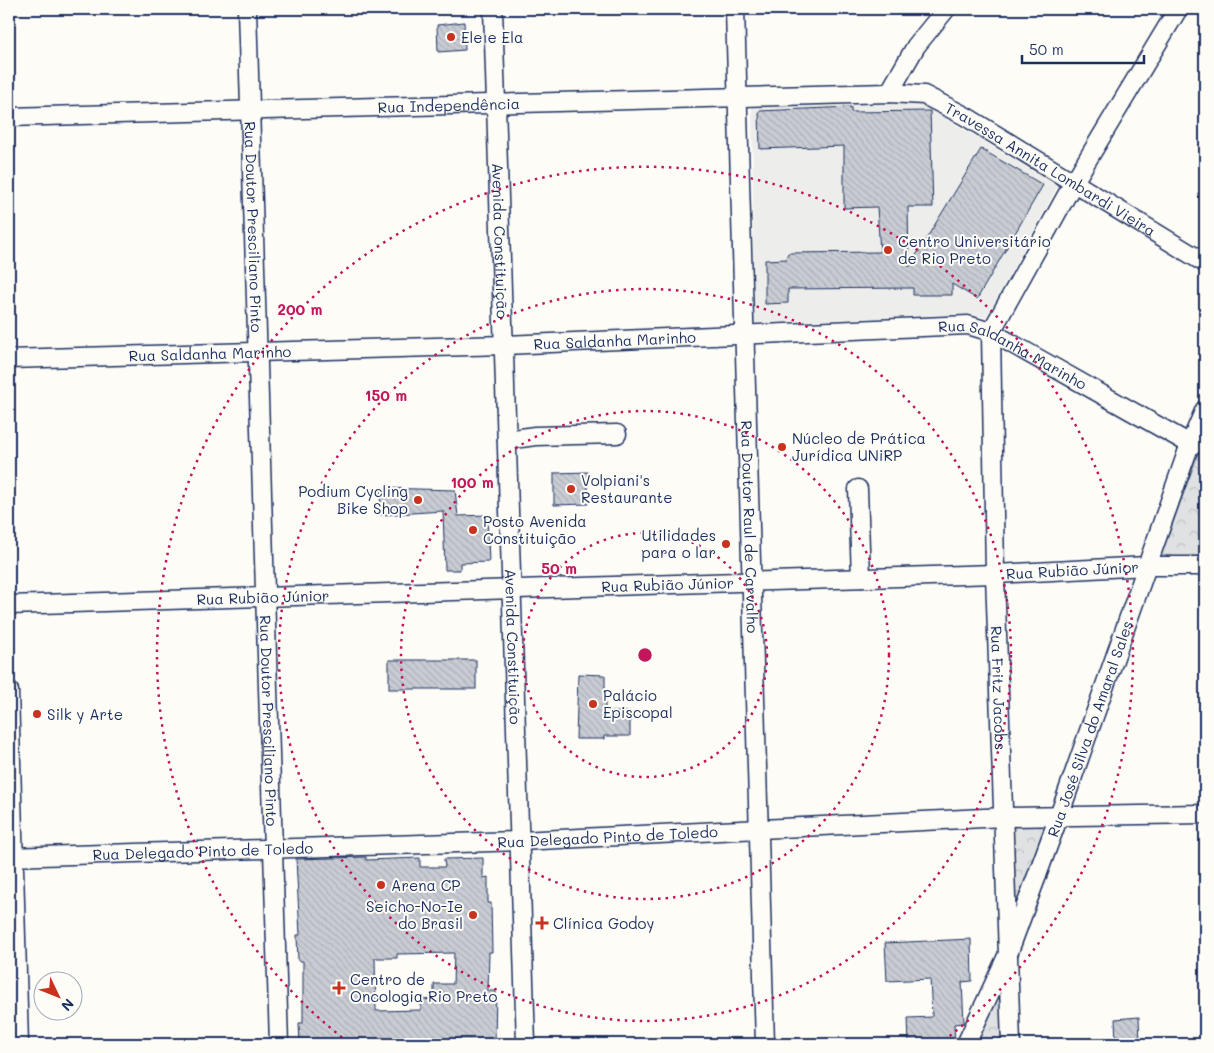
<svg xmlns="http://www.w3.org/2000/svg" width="1214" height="1053" font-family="Mali,sans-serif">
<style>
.built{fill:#edeeec}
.park{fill:url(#park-crowns);stroke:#7e88a0}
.building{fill:url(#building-back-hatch);stroke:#1b2f5e;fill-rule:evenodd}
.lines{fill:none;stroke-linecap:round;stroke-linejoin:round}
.minor-casing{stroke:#1b2f5e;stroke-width:21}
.minor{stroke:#fdfcf7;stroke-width:18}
.ring{fill:none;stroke:#c2185b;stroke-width:2.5;stroke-dasharray:2.5 5}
.poi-dot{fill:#c8321e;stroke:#fdfcf7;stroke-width:2}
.labels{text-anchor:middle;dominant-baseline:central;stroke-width:4;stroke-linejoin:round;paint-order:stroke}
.poi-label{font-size:15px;fill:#1b2f5e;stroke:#fdfcf7;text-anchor:start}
.street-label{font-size:15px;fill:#1b2f5e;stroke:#fdfcf7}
.centre{fill:#c2185b;stroke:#fdfcf7;stroke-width:2.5}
.ring-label{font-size:15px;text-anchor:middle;font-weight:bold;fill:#c2185b;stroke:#fdfcf7;stroke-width:4;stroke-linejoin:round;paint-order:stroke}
</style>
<defs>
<pattern id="park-crowns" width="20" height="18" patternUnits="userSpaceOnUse" patternTransform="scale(1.25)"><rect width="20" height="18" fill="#e0e1e3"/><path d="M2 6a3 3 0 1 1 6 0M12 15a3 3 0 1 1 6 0" fill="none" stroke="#c0c1c5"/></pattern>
<pattern id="building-back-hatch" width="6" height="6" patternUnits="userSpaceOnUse" patternTransform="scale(1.25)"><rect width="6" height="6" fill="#c9ccd3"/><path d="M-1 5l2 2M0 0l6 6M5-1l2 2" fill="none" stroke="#acb0b8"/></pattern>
</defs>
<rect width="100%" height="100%" fill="#fdfcf7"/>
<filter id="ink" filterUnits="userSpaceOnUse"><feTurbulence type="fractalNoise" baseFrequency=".02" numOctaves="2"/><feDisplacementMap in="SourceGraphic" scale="10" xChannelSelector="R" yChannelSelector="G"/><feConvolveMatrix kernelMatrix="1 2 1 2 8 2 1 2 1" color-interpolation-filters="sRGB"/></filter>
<g filter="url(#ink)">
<polygon class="built" points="920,103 1058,186 986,318 971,314 754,323 752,107"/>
<g class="park">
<polygon points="1205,453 1205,561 1159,561 1198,454"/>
<polygon points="1009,825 1050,825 1009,935"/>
<polygon points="1003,971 1006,1044 970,1044"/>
</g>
<g class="building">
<polygon points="464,22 465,50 438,52 437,25"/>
<polygon points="851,107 851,112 930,111 933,207 908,207 909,267 981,149 1043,185 977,299 952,284 952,295 913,295 913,288 788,289 788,303 765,304 765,260 787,259 788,253 880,252 877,207 844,208 844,146 760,149 759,111"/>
<polygon points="588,472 588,504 554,505 554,473"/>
<polygon points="380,488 455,490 458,516 487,515 489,562 460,563 460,570 445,570 443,511 381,515"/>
<rect x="389" y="660" width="87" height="29"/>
<polygon points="578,674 605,675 605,712 630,712 630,736 604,736 604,739 576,739"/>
<path d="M 366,857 L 366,860 L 420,858 L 420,867 L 445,867 L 444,859 L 483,858 L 483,878 L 488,877 L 488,903 L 491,903 L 492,952 L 489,952 L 488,991 L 496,991 L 495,1044 L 300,1044 L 299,1023 L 303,1023 L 303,961 L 298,961 L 297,935 L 300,935 L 296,859 ZM 454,953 L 453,984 L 434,984 L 434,999 L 421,1000 L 421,1010 L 376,1011 L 375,958 L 397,958 L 397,954 Z"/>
<polygon points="971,939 972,981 962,982 964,1023 954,1024 955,1044 909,1044 908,1018 932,1017 930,979 887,981 885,943"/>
<polygon points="1139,1017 1140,1044 1116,1044 1115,1019"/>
</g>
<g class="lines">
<defs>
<g id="minor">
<path id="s1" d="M 247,9 L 279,1044"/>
<path id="s2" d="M 493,9 L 526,1044"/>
<path id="s3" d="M 735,9 L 765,1044"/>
<polyline points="889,93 916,46 946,9"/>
<path id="s4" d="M 9,117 L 889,93 L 924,95 L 965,116 L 1205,263"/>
<path id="s5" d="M 991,332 L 995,574 L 1011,1044"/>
<polyline points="991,332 1074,182 1178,9"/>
<path id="s6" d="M 9,359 L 505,345 L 968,325 L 991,332 L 1190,444 L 1205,442"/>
<polyline points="507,440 535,436 617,434"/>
<polyline points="858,489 861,578"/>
<path id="s7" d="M 9,605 L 995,574 L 1147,566 L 1205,566"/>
<polyline points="9,691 19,1044"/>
<path id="s8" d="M 9,857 L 520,841 L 1004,817 L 1205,814"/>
<path id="s9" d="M 966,1044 L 1008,954 L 1059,816 L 1190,444 L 1205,409"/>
</g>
</defs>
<use href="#minor" class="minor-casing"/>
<use href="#minor" class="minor"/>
</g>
</g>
<g class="ring">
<circle cx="645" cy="655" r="122"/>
<circle cx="645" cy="655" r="244"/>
<circle cx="645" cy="655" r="366"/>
<path d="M348 1042A488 488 0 1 1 942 1042"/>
</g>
<g class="poi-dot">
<circle cx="451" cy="37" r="5"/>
<circle cx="888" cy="250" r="5"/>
<circle cx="782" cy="447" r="5"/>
<circle cx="571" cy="489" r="5"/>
<circle cx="418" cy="500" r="5"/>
<circle cx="473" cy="530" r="5"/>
<circle cx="726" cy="544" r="5"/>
<circle cx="593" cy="704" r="5"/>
<circle cx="37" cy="714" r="5"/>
<circle cx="381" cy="885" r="5"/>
<circle cx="473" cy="915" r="5"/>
<path d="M539.5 915.5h5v5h5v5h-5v5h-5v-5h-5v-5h5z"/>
<path d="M336.5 980.5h5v5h5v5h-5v5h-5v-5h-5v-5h5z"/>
</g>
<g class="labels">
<g class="poi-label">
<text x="461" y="37">Ele e Ela</text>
<text x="898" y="241">Centro Universitário<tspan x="898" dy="17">de Rio Preto</tspan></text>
<text x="792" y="438">Núcleo de Prática<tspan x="792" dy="17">Jurídica UNiRP</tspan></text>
<text x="581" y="480">Volpiani's<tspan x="581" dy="17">Restaurante</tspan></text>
<text x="408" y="491" text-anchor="end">Podium Cycling<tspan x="408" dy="17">Bike Shop</tspan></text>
<text x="483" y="521">Posto Avenida<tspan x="483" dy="17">Constituição</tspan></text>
<text x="716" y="535" text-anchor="end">Utilidades<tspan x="716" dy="17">para o lar</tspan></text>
<text x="603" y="695">Palácio<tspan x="603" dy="17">Episcopal</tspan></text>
<text x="47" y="714">Silk y Arte</text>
<text x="391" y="885">Arena CP</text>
<text x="463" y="906" text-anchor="end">Seicho-No-Ie<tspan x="463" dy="17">do Brasil</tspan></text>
<text x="553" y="923">Clínica Godoy</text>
<text x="350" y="979">Centro de<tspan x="350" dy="17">Oncologia Rio Preto</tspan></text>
</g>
<g class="street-label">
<text stroke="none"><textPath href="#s4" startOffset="440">Rua Independência</textPath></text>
<text stroke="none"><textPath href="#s4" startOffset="1062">Travessa Annita Lombardi Vieira</textPath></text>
<text stroke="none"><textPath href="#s1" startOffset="218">Rua Doutor Presciliano Pinto</textPath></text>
<text stroke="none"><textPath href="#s2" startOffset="232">Avenida Constituição</textPath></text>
<text stroke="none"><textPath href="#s6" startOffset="606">Rua Saldanha Marinho</textPath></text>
<text stroke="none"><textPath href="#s6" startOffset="201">Rua Saldanha Marinho</textPath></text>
<text stroke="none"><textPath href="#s6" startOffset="1011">Rua Saldanha Marinho</textPath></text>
<text stroke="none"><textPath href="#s3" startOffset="518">Rua Doutor Raul de Carvalho</textPath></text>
<text stroke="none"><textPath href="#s7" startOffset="1064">Rua Rubião Júnior</textPath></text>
<text stroke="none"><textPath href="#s7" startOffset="659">Rua Rubião Júnior</textPath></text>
<text stroke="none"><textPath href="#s7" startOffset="254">Rua Rubião Júnior</textPath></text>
<text stroke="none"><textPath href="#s2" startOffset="638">Avenida Constituição</textPath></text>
<text stroke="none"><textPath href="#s5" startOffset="356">Rua Fritz Jacobs</textPath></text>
<text stroke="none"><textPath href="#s1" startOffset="712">Rua Doutor Presciliano Pinto</textPath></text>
<text stroke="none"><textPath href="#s9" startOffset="339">Rua José Silva do Amaral Sales</textPath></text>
<text stroke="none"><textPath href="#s8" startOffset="599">Rua Delegado Pinto de Toledo</textPath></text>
<text stroke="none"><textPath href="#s8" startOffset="194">Rua Delegado Pinto de Toledo</textPath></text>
</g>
</g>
<circle cx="645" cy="655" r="8" class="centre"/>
<g class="ring-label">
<text x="300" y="315">200 m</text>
<text x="386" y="401">150 m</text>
<text x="472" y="488">100 m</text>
<text x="559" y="574">50 m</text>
</g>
<rect width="1214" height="1053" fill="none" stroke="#fdfcf7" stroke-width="30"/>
<rect x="15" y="15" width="1184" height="1023" fill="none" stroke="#1b2f5e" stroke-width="2" filter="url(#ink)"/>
<g transform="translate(58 996) rotate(133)"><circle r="24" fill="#fdfcf7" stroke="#a3aaba"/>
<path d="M0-4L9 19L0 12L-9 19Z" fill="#c8321e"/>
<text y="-8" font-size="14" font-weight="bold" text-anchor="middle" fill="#1b2f5e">N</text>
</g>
<path d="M1022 55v8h122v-8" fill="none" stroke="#1b2f5e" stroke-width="2.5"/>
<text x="1029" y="55" font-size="15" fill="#1b2f5e" stroke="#fdfcf7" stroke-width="4" paint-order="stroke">50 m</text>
</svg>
